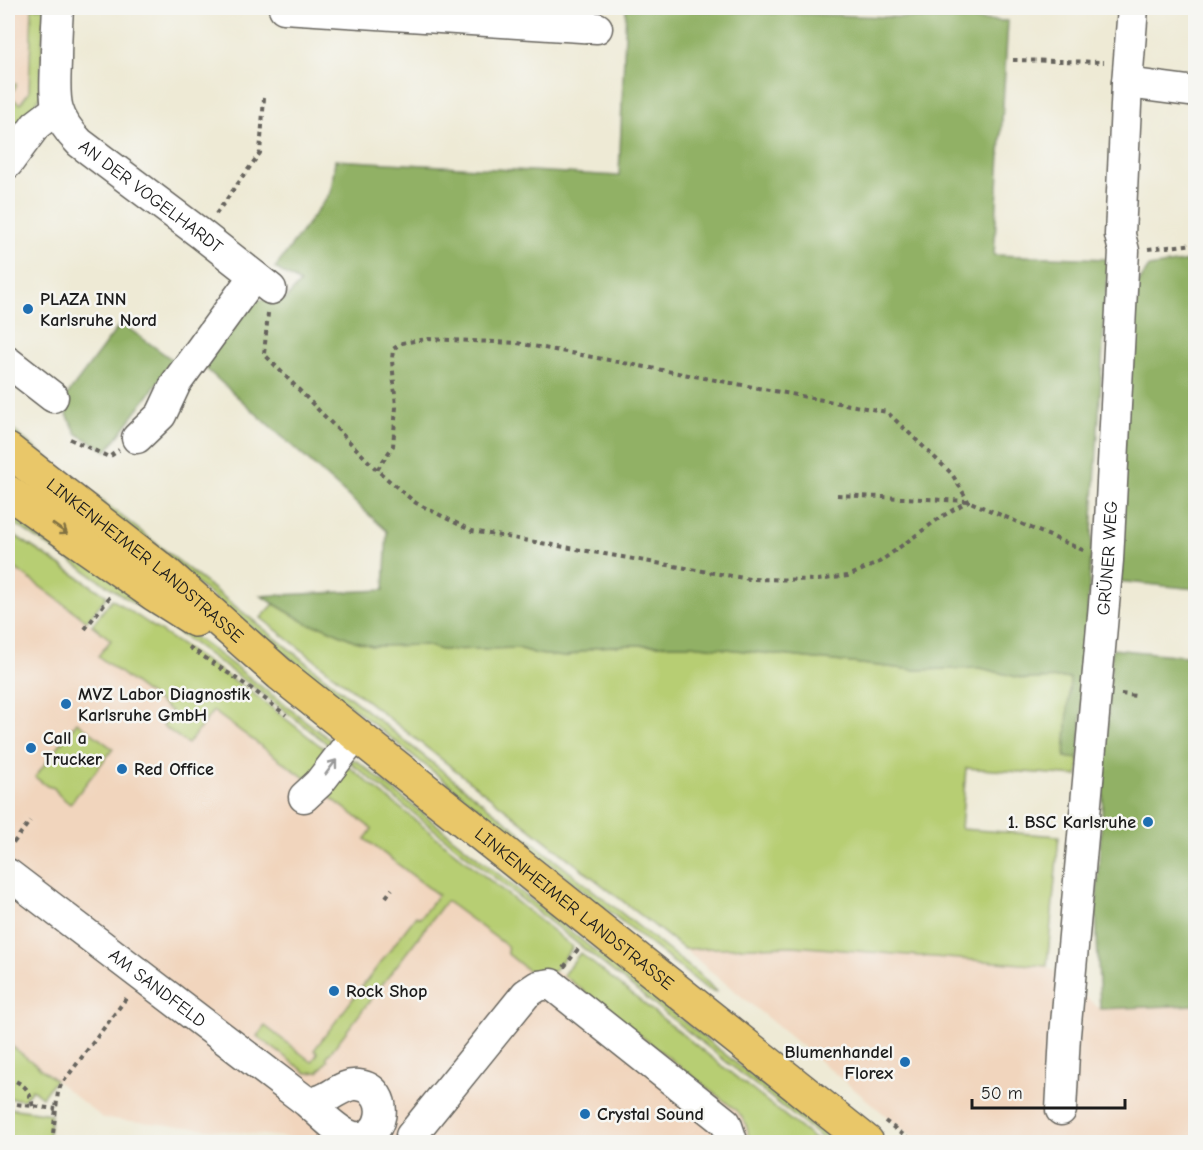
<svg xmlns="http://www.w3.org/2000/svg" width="1203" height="1150" font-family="'Comic Neue',sans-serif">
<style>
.built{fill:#f1d5bd}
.green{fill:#b7ce73;stroke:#6a7548;stroke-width:1.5}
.forest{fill:#91b165;stroke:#566640;stroke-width:1.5}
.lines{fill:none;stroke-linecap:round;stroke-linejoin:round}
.minor-casing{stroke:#66645d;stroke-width:33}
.major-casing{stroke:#66645d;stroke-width:36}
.path{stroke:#66645d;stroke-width:4;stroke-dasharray:4.5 4.5;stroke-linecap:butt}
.minor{stroke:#fff;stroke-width:30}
.major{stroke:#e9c769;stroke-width:33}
.oneway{stroke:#827242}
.oneway2{stroke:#999}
.poi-dot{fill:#1f6fb2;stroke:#f6f6f2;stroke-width:2}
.labels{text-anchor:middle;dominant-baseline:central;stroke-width:5;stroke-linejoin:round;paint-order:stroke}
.street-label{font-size:18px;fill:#1c1c1c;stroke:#f6f6f2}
.poi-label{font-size:18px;font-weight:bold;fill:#1c1c1c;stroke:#f6f6f2;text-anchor:start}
</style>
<rect width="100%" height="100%" fill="#f6f6f2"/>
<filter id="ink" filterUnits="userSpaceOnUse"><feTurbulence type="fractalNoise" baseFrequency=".0167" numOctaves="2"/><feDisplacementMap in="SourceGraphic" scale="12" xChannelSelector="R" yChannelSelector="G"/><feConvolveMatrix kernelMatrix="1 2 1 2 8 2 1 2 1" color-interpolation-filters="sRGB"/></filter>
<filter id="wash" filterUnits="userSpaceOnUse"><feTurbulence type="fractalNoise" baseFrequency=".008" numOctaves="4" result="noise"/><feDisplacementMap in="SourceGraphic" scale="24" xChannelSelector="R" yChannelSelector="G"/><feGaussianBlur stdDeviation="1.35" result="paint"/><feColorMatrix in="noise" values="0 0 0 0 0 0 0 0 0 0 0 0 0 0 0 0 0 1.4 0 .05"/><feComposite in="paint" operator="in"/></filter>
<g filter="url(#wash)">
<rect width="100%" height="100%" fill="#eeead5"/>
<g class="built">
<polygon points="8,8 42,8 37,93 8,135"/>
<polygon points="8,563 111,640 98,657 173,712 163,726 188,744 213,711 372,829 365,839 507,946 508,954 563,974 737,1111 744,1118 748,1128 748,1142 314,1142 311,1140 103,1118 8,1043"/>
<polygon points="793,946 1047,966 1100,1009 1195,1005 1195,1142 918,1142 684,949"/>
</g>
<g class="green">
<polygon points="32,8 44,8 40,97 8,142 8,84 16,84 16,87 9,96 20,104 29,92"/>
<polygon points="8,426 701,976 717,992 707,989 8,434"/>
<polygon points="8,505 224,658 329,739 333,744 334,749 267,697 190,641 8,519"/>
<polygon points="8,531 107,596 87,621 8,563"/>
<polygon points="112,599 250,691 331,754 309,781 213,711 188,744 163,726 172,712 98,656 111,640 92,625"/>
<polygon points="274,604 310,625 321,626 355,641 372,646 425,645 441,650 518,648 537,654 565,657 597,647 629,645 691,645 915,670 980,668 1025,679 1071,678 1065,757 1079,759 1078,776 966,768 961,829 1059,836 1047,966 793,946 684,949 261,618"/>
<polygon points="77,722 113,749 70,804 59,795 54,788 47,786 35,777"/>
<polygon points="349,760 353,760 358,762 835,1142 827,1142 353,765"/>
<polygon points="343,762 573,947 553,972 535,976 508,954 507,946 446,901 326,1058 328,1060 318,1072 307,1073 257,1036 265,1026 312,1062 318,1053 314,1050 416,916 420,918 438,895 365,839 372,829 322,791"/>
<path d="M 580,953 L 818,1142 L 748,1142 C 750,1130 745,1120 737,1111 L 563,975 Z"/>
<polygon points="8,1043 55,1080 42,1097 32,1089 24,1100 8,1098"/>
<polygon points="8,1108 51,1114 48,1142 8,1142"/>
</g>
<g class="forest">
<polygon points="626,8 1008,21 994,255 1108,259 1079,759 1065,757 1070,678 1025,679 980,668 915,670 691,645 629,645 597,647 565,657 537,654 518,648 441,650 425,645 372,646 355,641 321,626 310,625 261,596 384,590 387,531 203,366 248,300 285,300 300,283 275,268 331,192 335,160 619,176"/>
<polygon points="1195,260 1195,589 1117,581 1131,294 1149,267"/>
<polygon points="121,323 174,361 107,451 77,434 61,403"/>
<polygon points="1112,649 1195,657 1195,1005 1100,1009 1096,911"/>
</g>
</g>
<g filter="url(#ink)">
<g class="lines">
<defs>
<g id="minor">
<path id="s1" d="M 58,8 C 57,25 56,42 56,60 C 55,97 51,114 80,143 L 201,234 L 271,289"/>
<polyline points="284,8 597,28"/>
<polyline points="1127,83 1196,92"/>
<polyline points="8,163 36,125 57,109"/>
<polyline points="8,362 53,397"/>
<polyline points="137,438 161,415 176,383 254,276"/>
<polyline points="304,797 319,783 356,735"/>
<path id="s2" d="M 8,874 L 307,1102 C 319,1112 336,1131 351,1136 C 384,1146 394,1089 358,1085 C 339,1083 330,1103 307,1102"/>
<path id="s3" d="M 1061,1110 L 1065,1035 L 1108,560 L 1124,251 L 1120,235 L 1127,83 L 1133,8"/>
<polyline points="411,1136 526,994 538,986 551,984 726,1123 732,1141 731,1142"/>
</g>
<g id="major">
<path id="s4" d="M 8,450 L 168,575 L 280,674 L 867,1142"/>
<polyline points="8,492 154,594 195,620"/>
</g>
</defs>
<use href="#minor" class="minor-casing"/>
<use href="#major" class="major-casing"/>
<g class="path">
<polyline points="1013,60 1104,62"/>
<polyline points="216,214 260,153 264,98"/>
<polyline points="1148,249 1196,244"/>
<polyline points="268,313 264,354 377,470 400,490 416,503 472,531 749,579 818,580 848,576 878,563 941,517 968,501 952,474 887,412 517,343 427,339 402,343 393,349 392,360 396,407 393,446 377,470"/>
<polyline points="70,439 109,457 119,450"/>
<polyline points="837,495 968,501 1085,551"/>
<polyline points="85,629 112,594"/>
<polyline points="189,647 252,689 286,715"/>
<polyline points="1121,694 1136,696"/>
<polyline points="8,850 30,821"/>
<polyline points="386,897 392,889"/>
<polyline points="564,967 579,948"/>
<path d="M 8,1077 C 25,1086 28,1086 33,1106"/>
<polyline points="8,1103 56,1109"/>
<polyline points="885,1121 913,1142"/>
<polyline points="52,1142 58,1092 61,1085 128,996"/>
</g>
<use href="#minor" class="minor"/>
<use href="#major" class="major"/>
</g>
<defs><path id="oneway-shaft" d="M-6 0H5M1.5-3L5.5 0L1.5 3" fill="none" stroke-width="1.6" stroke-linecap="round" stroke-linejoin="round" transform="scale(1.5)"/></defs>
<use class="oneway" href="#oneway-shaft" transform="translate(60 529) rotate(35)"/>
<use class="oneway2" href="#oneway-shaft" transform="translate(331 767) rotate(-53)"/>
</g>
<g class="poi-dot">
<circle cx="28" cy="309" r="6"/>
<circle cx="66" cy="704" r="6"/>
<circle cx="31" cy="748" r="6"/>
<circle cx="122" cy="769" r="6"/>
<circle cx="1148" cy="822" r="6"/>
<circle cx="334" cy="991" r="6"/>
<circle cx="905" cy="1062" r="6"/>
<circle cx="585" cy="1114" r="6"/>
</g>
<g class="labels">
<g class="street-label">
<text stroke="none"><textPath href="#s1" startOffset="231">AN DER VOGELHARDT</textPath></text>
<text stroke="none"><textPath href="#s3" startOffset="554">GRÜNER WEG</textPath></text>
<text stroke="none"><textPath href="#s4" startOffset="176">LINKENHEIMER LANDSTRASSE</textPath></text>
<text stroke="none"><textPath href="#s4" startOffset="729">LINKENHEIMER LANDSTRASSE</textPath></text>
<text stroke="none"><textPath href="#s2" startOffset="188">AM SANDFELD</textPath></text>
</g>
<g class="poi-label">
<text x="40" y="299">PLAZA INN<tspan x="40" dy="21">Karlsruhe Nord</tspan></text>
<text x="78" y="694">MVZ Labor Diagnostik<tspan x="78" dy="21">Karlsruhe GmbH</tspan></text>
<text x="43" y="738">Call a<tspan x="43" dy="21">Trucker</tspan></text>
<text x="134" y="769">Red Office</text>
<text x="1136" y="822" text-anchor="end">1. BSC Karlsruhe</text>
<text x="346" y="991">Rock Shop</text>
<text x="893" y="1052" text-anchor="end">Blumenhandel<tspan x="893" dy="21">Florex</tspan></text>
<text x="597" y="1114">Crystal Sound</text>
</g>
</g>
<rect width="1203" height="1150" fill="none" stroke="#f6f6f2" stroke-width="30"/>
<path d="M972 1099v9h153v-9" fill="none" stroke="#1c1c1c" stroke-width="3"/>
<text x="981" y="1099" font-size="18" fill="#1c1c1c" stroke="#f6f6f2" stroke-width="4.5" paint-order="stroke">50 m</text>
</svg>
